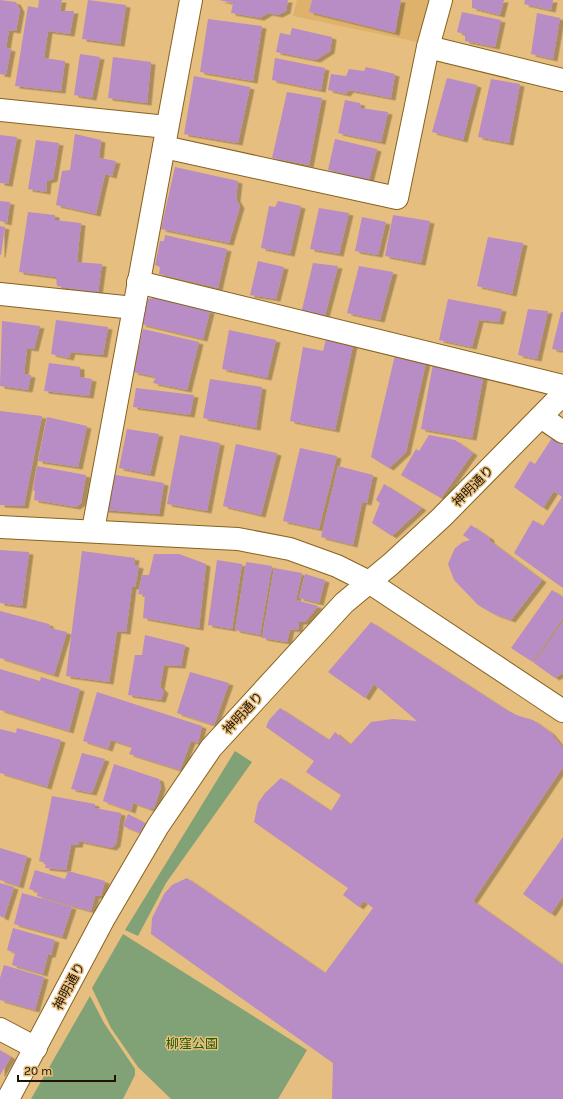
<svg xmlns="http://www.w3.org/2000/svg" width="563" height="1099" font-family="Karla,'Noto Sans JP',sans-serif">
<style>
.built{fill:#deb26b}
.green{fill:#81a177}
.building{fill:#b88cc4;filter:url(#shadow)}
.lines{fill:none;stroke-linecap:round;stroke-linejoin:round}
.minor-casing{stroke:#866221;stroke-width:24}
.minor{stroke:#fff;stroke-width:22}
.labels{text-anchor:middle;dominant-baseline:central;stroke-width:3;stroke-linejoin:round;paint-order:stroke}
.street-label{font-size:13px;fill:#201200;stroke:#e6be7f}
.park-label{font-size:13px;fill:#225d03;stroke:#e6be7f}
</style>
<defs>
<filter id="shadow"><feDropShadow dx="4.5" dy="2.5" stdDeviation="0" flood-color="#0004"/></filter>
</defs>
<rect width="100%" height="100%" fill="#e6be7f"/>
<polygon class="built" points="297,0 429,0 418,42 293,16"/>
<g class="green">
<polygon points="235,751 252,762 166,883 138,936 125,930"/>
<polygon points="123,934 307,1050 278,1099 171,1099 138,1067 111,1028 92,988"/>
<polygon points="90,996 104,1023 135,1069 135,1075 123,1099 31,1099"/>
</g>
<g class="building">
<polygon points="0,0 16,2 20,10 16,31 9,30 6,48 11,49 6,75 0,74"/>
<polygon points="39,0 62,0 60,11 74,11 70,34 48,31 44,58 65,61 61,91 15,86 28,6 38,8"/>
<polygon points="88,0 126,5 120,44 82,39"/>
<polygon points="219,0 288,0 286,11 278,15 268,13 260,18 231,13 233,3"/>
<polygon points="312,0 401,0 395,33 309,12"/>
<polygon points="472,0 504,0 500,15 472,8"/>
<polygon points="525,0 553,0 551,10 524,4"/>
<polygon points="462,12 501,20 495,47 465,41 465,34 457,32"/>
<polygon points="537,13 560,18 553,59 531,54"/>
<polygon points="208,19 262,26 253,81 200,72"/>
<polygon points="292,28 332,37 330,51 316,60 276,52 280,33 290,35"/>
<polygon points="80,54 100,57 92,98 74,95"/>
<polygon points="113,57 151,62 147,103 108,98"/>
<polygon points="275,58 325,68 321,90 272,80"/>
<polygon points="366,67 395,74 391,98 349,90 346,94 328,90 331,74 346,76 349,69 364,71"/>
<polygon points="194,76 250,87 238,143 184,134"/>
<polygon points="447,78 477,85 463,140 432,132"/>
<polygon points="491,79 520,84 509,143 478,137"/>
<polygon points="287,92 322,98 309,165 272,158"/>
<polygon points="345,100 360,103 361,108 388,112 381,142 338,133"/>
<polygon points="75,134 101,140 99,158 116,161 112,176 105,174 96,214 56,205 62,171 70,170"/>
<polygon points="0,135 17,137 8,184 0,183"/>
<polygon points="335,139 377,149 369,180 328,170"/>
<polygon points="36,140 59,143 53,179 47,181 46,192 28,189"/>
<polygon points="175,167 238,181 236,199 240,206 229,243 161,229"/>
<polygon points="0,201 10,202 7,223 0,221"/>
<polygon points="278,201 301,206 290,254 261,248 269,206 275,207"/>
<polygon points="319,208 349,213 339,254 310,249"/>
<polygon points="28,212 55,215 55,220 81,223 77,262 102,264 98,293 57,286 56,277 19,272"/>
<polygon points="393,215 430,221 421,263 385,256"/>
<polygon points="362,217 386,222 378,255 355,251"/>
<polygon points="0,226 5,227 1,255 0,255"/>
<polygon points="165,235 227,249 218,288 159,274 160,267 155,265 160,241 164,241"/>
<polygon points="488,237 523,243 512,294 477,286"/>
<polygon points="258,261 284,267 276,299 250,295"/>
<polygon points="313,263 338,266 324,319 301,314"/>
<polygon points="359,266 393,272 380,320 347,313"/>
<polygon points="159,297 210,311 203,339 141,324 148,299"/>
<polygon points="448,299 502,309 499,322 479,320 472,347 439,340"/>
<polygon points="528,309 548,311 537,359 518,355"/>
<polygon points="561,312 563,312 563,351 552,349"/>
<polygon points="56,320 108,327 103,355 71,352 69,358 51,354"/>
<polygon points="2,321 40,326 34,349 27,348 24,374 31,375 28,390 0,386"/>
<polygon points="143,329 199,342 187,390 153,383 156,377 133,372"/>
<polygon points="229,330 276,340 267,378 222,369"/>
<polygon points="326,339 353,345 335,430 290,421 303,347 323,351"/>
<polygon points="395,355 426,362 406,452 389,468 371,457"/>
<polygon points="49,363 80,367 80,377 92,379 89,396 44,391"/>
<polygon points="433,364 484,373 472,438 421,429"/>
<polygon points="210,379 262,387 256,428 203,418"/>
<polygon points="136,388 194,395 190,415 133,407"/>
<polygon points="0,411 42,416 24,506 0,505"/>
<polygon points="47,417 87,426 78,467 38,461"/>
<polygon points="127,429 159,434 150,474 119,468"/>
<polygon points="180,435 220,443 207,511 167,504"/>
<polygon points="429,435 455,440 473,453 441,498 401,475 416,449 419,451"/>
<polygon points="552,438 563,446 563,588 514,553 533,520 543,526 562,497 554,491 543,508 514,487 530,461 535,464"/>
<polygon points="236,444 277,453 261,515 223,506"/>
<polygon points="300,448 337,456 319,529 283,521"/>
<polygon points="37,466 86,475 81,503 76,507 34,500 35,491 33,490"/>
<polygon points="338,466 373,475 367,503 362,502 353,545 321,537"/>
<polygon points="110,474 164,483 159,514 104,510"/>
<polygon points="384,484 422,508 392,536 372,523 380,503 376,500"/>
<polygon points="471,525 490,538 490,541 542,580 511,620 494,614 478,605 454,580 448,564 455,548 463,542 470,540 463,535"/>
<polygon points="0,550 29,552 22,606 0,603"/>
<polygon points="82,551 135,558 134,565 139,566 135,587 132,587 126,632 117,631 109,682 66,676"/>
<polygon points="154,554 179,554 206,564 199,628 143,618 145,595 138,594 142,575 149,575"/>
<polygon points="217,560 242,564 232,629 208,625"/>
<polygon points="246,562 272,566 260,635 235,630"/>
<polygon points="274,568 302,573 296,600 318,606 305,622 299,622 298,630 290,629 287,642 262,638"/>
<polygon points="305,574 325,580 319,603 299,598"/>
<polygon points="552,590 563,597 563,618 533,662 511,648"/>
<polygon points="0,611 49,624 50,628 67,632 54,675 0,658"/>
<polygon points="563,621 563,673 555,678 534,663"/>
<polygon points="371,622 505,709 516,715 533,720 550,732 563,748 563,767 473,901 563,965 563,1099 332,1099 333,1063 151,934 152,918 164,894 172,885 187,878 325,973 373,908 364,901 359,907 343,895 348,888 254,822 258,803 265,793 281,778 331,811 341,795 306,772 314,761 266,727 269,720 280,708 329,740 335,732 350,745 371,722 393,719 417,721 374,684 365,698 328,672"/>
<polygon points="145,635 185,645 181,666 164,665 160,687 164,691 161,700 128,695 135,655 142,655"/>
<polygon points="0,669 40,681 41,677 80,689 69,731 0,710"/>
<polygon points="190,672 229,683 214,725 177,713"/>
<polygon points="97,692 202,726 198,743 191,741 180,770 129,754 132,747 111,740 108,749 83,741"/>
<polygon points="17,728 61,740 47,787 0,773 0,729 16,733"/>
<polygon points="82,753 105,759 92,793 71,789"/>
<polygon points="114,764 159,779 161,787 154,808 150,809 133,803 131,811 103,801"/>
<polygon points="52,796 95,804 95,808 121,813 116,844 112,848 79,841 78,845 71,845 66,870 45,868 46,863 39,861"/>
<polygon points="128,814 145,823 140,833 123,826"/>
<polygon points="563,837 563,896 551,914 523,894"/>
<polygon points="0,848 27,856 19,886 0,880"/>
<polygon points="35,870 65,879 68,871 105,881 101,896 95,896 91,911 37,896 38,892 29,889"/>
<polygon points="0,883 14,887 4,918 0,916"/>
<polygon points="22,893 72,907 62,937 14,924"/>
<polygon points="13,928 55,940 51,955 48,955 43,974 12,965 15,953 7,950"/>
<polygon points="4,965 44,977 35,1010 0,1000 0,978"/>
<polygon points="0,1050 11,1057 0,1075"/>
</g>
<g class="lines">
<defs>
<g id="minor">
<polyline points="428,47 563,80"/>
<polyline points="0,110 167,127"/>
<polyline points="164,147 397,198 428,47 441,0"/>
<polyline points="138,282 563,386"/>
<polyline points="0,294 134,308"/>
<polyline points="541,417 563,432"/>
<polyline points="0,527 238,539 290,549 337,566 369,582 563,711"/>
<polyline points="93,530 191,0"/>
<polyline points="0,1029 36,1048"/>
<polyline points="8,1099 103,920 158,826 211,748 344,603 391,564 442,517 563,394"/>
</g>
</defs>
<use href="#minor" class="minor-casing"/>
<use href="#minor" class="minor"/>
</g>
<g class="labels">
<g class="street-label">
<text transform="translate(473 486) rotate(-45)">神明通り</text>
<text transform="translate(243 713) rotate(-47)">神明通り</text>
<text transform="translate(69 986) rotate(-62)">神明通り</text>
</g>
<g class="park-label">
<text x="192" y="1043">柳窪公園</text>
</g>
</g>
<path d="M18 1075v6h97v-6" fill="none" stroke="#201200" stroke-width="2"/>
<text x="24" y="1075" font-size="12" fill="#201200" stroke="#e6be7f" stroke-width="3" paint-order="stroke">20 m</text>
</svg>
